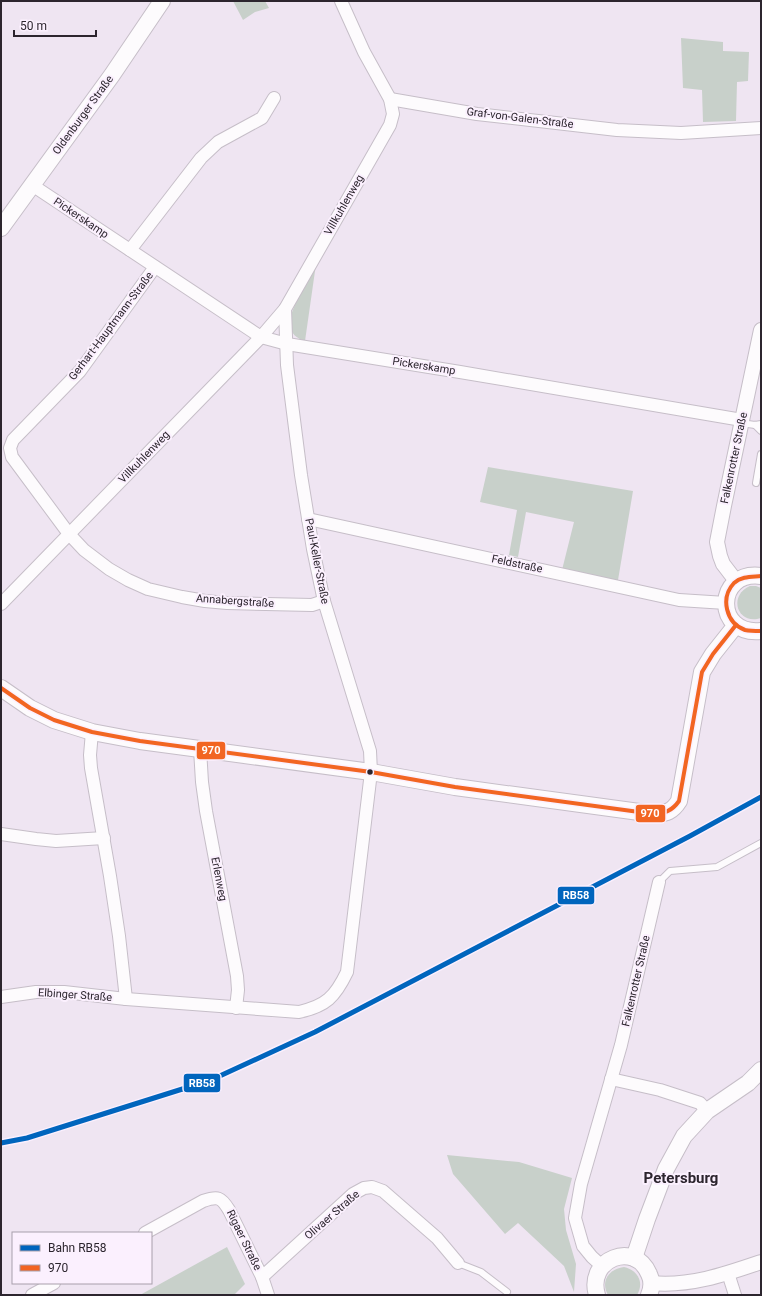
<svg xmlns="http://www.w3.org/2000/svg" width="762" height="1296" font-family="Roboto,sans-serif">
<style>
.green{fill:#c8d0ca}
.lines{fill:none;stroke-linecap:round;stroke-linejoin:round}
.service-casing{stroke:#c6bec8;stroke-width:8}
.minor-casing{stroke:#c6bec8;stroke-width:14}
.tertiary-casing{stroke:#c6bec8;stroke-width:16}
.secondary-casing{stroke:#c6bec8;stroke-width:18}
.service{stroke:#fdfbfd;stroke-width:6}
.minor{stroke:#fdfbfd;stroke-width:12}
.tertiary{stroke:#fdfbfd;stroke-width:14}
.secondary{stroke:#fdfbfd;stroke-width:16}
.bus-1-casing{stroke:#fbf0fe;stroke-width:7}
.bus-1{stroke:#f26522;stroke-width:4}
.rail-1-casing{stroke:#fbf0fe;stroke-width:8}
.rail-1{stroke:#0065bd;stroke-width:5}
.bus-dot{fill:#2c252e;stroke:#fbf0fe;stroke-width:1.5}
.labels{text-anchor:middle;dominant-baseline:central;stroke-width:4;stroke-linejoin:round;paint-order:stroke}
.street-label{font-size:11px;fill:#2c252e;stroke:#fbf0fe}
.district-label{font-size:15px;font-weight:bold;fill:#2c252e;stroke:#fbf0fe}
.line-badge{stroke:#fbf0fe;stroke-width:1.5}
.badge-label{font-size:11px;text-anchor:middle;font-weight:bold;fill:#fff}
</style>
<rect width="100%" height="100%" fill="#efe5f2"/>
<g class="green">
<polygon points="233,1 265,1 269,8 255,12 243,20"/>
<polygon points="681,38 723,42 723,51 749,52 748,81 737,82 736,121 703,122 702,90 683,88"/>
<path d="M 316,264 L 305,341 C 297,339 290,333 290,324 C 289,310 309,278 316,264 Z"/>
<polygon points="488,467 633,491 617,586 561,574 574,522 526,512 518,557 509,555 517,510 480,502"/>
<path d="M 750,586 L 756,586 L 761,588 L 761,618 C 738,626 727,596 750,586 Z"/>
<polygon points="447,1155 519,1162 572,1178 564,1209 566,1230 576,1264 574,1292 564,1266 518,1223 505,1234 453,1174"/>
<polygon points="227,1247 245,1284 234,1295 140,1295"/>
<path d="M 624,1267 C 637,1270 645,1282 637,1295 L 608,1295 C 600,1281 609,1269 624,1267 Z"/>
</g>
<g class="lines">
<defs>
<g id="service">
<polyline points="741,423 755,425 761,424"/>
<polyline points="755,425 761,431"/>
<polyline points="756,483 761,454"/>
<polyline points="659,882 670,871 717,867 761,843"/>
<polyline points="458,1263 481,1272 507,1292"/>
</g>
<g id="minor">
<polyline points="390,99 477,114 617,130 681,133 761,128"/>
<polyline points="32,185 261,337 287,344 460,372 742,420"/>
<polyline points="130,250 201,158 218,142 262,118 274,98"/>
<polyline points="155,267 80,371 13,440 10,448 12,457 69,534 84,550 109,569 128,580 148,589 182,597 205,601 227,603 312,605 324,601"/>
<polyline points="308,519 679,600 726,603"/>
<polyline points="1,604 261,337 285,309 390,125 393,114 390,99 364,52 341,1"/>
<polyline points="92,732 90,755 91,768 110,876 119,936 126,999"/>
<polyline points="200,749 202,782 206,811 237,976 238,990 236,1008"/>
<polyline points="1,834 36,839 56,841 104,838"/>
<path d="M 1,997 L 36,992 L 64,992 L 126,999 L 299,1012 C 326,1006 335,997 347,972 L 371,772 L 370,751 L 324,601 L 313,549 L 301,475 L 287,365 L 285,309"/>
<polyline points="611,1079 660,1090 700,1103 707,1111"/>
<path d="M 145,1233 L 203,1201 C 218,1196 221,1197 229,1210 L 262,1277 L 268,1295"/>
<polyline points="602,1266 592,1257 583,1246 575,1218 581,1184 621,1045 659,882"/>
<polyline points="728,1273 735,1295"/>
<polyline points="262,1277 353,1194 364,1188 372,1187 383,1191 437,1238 458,1263"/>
<polyline points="32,1295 54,1283"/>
</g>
<g id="tertiary">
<polyline points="736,581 723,564 720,556 717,542 724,506 761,330"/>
<path d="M 651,1283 C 689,1287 726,1274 761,1262"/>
</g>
<g id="secondary">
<polyline points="1,228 112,75 162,1"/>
<path d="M 761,576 C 715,570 714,636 761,631"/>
<path d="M 1,688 L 30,708 L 54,720 L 92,732 L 140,741 L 371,772 L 455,787 L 654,814 C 667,813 672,812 679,801 L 702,672 L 713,654 L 736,625"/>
<polyline points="634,1258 647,1219 666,1169 684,1136 707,1111 748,1083 761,1070"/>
<path d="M 597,1295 C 586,1259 635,1240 649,1274 C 652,1280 652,1288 649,1295"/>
</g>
</defs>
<use href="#service" class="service-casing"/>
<use href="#minor" class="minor-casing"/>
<use href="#tertiary" class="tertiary-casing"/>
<use href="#secondary" class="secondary-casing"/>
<use href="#service" class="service"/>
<use href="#minor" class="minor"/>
<use href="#tertiary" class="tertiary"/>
<use href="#secondary" class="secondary"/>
<defs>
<g id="bus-1">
<path d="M 761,576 C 752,577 742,576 734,583 C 720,598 726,623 745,630 C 750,631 756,631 761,631"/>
<path d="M 1,688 L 30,708 L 54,720 L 92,732 L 140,741 L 371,772 L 455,787 L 654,814 C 665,813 672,811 679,801 L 702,672 L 713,654 L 736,625"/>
</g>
</defs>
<use href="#bus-1" class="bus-1-casing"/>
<use href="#bus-1" class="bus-1"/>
<defs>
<polyline id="rail-1" points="1,1143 27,1138 211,1080 315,1032 690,836 761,797"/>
</defs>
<use href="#rail-1" class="rail-1-casing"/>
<use href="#rail-1" class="rail-1"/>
</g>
<circle class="bus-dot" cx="370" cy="772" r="3.5"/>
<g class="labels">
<g class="street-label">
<text transform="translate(83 115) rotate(-54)">Oldenburger Straße</text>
<text transform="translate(520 118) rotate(7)">Graf-von-Galen-Straße</text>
<text transform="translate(344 205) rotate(-60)">Villkuhlenweg</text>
<text transform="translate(81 218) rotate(34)">Pickerskamp</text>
<text transform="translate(111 326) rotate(-53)">Gerhart-Hauptmann-Straße</text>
<text transform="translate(424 366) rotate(9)">Pickerskamp</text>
<text transform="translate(144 457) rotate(-46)">Villkuhlenweg</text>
<text transform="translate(734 458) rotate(-78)">Falkenrotter Straße</text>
<text transform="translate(317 561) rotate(79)">Paul-Keller-Straße</text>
<text transform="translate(517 564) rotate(12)">Feldstraße</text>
<text transform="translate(235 601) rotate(4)">Annabergstraße</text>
<text transform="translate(219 879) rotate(79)">Erlenweg</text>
<text transform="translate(636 981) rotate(-77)">Falkenrotter Straße</text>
<text transform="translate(75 995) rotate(4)">Elbinger Straße</text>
<text transform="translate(332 1215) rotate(-41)">Olivaer Straße</text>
<text transform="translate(244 1240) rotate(64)">Rigaer Straße</text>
</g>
<g class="district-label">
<text x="681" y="1178">Petersburg</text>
</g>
</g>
<g class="line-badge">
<rect x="196" y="741" width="30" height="19" rx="4" fill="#f26522"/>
<rect x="635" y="804" width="31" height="19" rx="4" fill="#f26522"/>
<rect x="557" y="886" width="38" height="19" rx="4" fill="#0065bd"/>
<rect x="183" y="1073" width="38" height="20" rx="4" fill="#0065bd"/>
</g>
<g class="badge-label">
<text x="211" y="754">970</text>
<text x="650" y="817">970</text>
<text x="576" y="899">RB58</text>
<text x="202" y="1087">RB58</text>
</g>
<rect width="762" height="1296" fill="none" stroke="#2c252e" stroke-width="4"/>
<rect x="12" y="1232" width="140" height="52" fill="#fbf0fe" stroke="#a89fab"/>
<rect x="20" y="1245" width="20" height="6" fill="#0065bd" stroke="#a89fab"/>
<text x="48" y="1252" font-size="12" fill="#2c252e">Bahn RB58</text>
<rect x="20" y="1265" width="20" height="6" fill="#f26522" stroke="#a89fab"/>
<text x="48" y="1272" font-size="12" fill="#2c252e">970</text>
<path d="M14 30v6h82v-6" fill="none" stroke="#2c252e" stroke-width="2"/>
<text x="20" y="30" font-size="12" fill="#2c252e" stroke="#fbf0fe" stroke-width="3" paint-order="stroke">50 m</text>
</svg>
